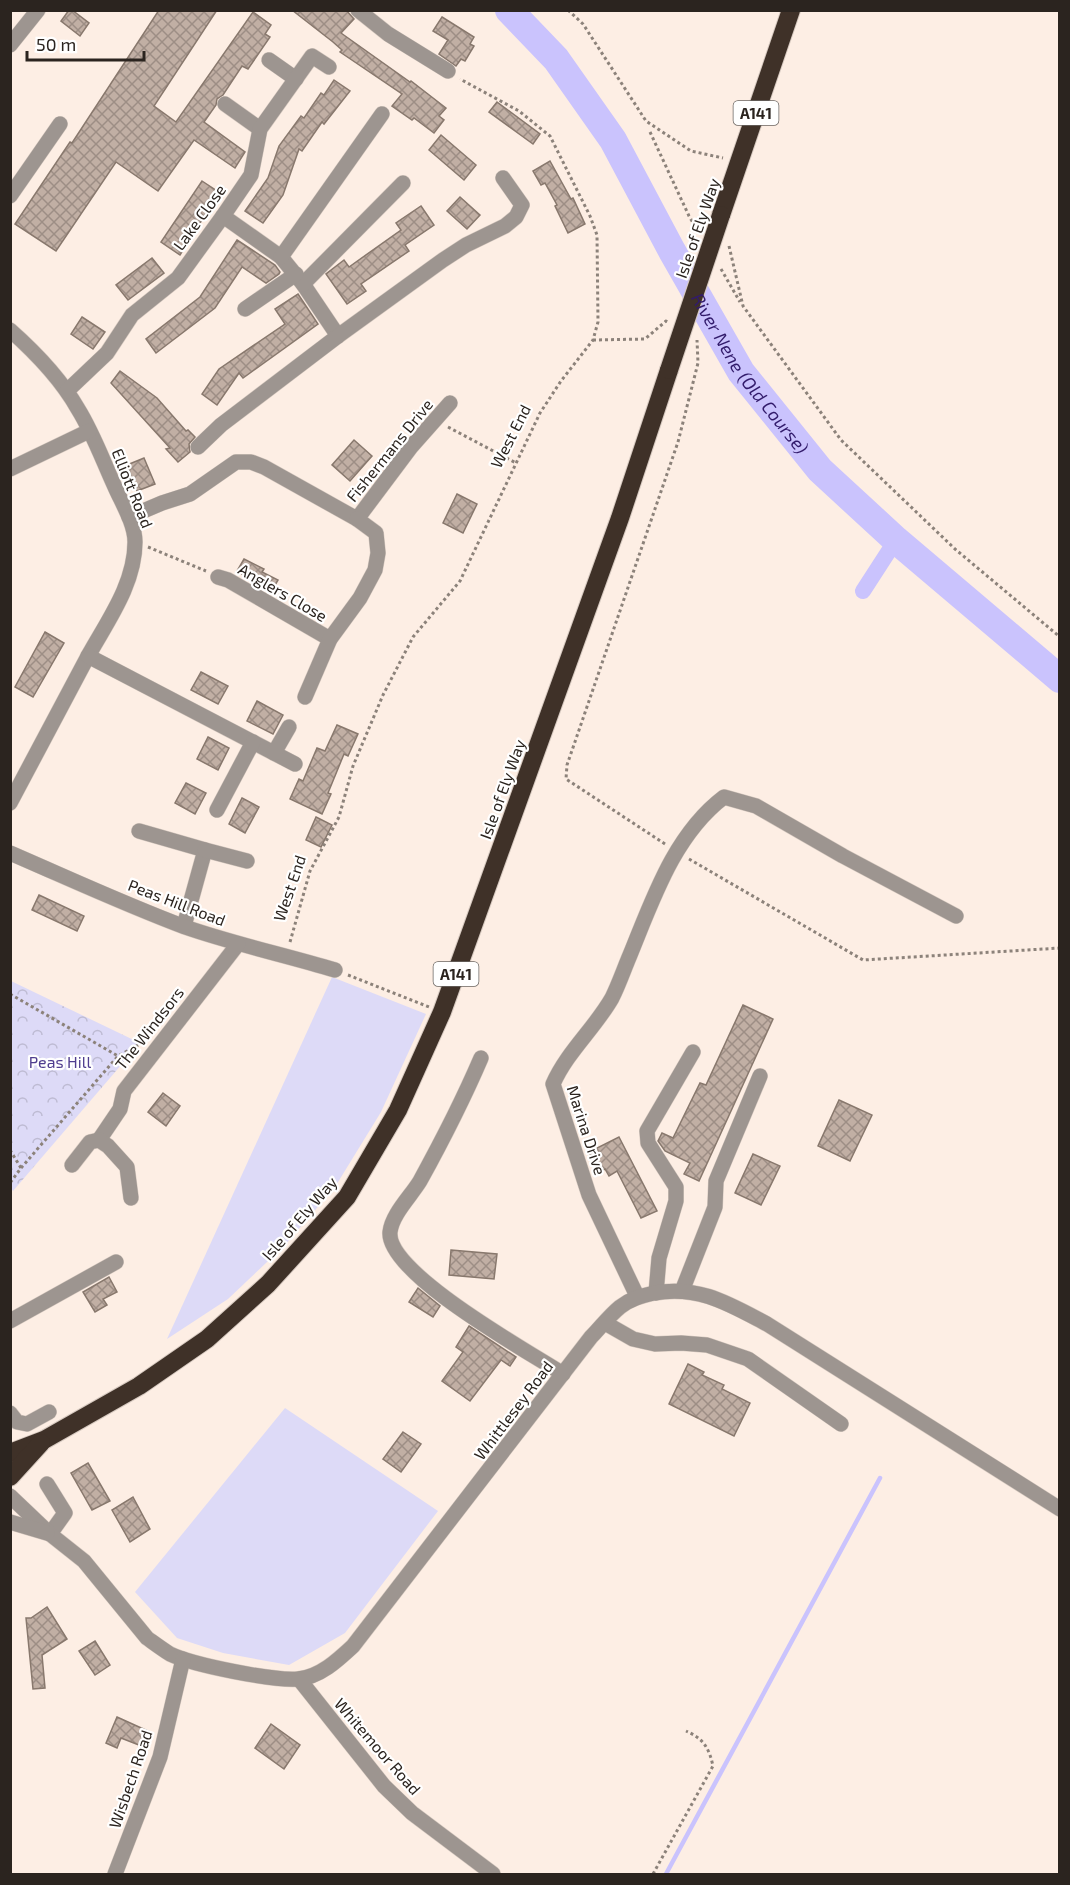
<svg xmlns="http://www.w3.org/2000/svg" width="1070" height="1885" font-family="'Exo 2',sans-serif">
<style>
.green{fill:#dddaf7}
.park{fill:url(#park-crowns)}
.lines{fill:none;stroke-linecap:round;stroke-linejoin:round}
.stream{stroke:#cac3fd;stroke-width:4.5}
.canal{stroke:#cac3fd;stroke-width:16}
.river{stroke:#cac3fd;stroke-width:28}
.building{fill:url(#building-cross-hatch);stroke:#88786d;stroke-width:1.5}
.minor-casing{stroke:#d7cac1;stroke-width:16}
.highway-casing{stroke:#d7cac1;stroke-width:20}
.path{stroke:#8c827a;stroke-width:3;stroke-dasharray:3 3;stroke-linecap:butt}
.minor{stroke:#9d9590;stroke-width:15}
.highway{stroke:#3f3128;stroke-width:18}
.highway-bridge-casing{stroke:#d7cac1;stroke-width:20;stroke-linecap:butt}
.highway-bridge{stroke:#3f3128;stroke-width:18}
.labels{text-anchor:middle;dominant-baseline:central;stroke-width:4.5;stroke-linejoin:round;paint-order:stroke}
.shield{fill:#fff;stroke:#6b6662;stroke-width:1.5}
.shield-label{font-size:15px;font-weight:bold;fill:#2b241f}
.street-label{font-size:16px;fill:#2b241f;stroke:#fff}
.park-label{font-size:16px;fill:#4f3d8f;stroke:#fff}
.water-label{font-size:18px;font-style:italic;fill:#321b6b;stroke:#fff}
</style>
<defs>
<pattern id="park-crowns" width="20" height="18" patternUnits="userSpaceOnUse" patternTransform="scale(1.5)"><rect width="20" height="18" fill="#dddaf7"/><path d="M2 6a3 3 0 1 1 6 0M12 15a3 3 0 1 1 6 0" fill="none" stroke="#bebbd3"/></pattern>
<pattern id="building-cross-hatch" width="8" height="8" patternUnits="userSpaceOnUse" patternTransform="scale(1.5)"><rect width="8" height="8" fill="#c1afa4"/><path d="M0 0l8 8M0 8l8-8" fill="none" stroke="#9d8e85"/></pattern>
</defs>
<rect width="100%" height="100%" fill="#fdeee4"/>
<g class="green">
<polygon points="332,977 426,1014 381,1112 335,1187 285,1245 228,1299 167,1339"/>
<polygon points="285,1408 438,1511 345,1633 289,1665 223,1653 177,1638 135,1592"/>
</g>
<polygon class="park" points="11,981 140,1043 13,1191 10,1186"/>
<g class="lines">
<polyline class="stream" points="666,1874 880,1478"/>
<polyline class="canal" points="863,591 896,540"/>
<path class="river" id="s1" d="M 509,10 L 556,59 L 613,140 L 672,251 L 741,372 L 820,470 L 896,540 L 1060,679"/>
</g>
<g class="building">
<polygon points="69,10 72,10 89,23 80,36 61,21"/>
<polygon points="159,10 217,10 154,106 176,122 253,12 271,25 265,34 270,37 248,69 242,66 223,95 217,99 216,105 204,122 245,152 235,168 194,140 158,191 116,162 56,251 15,224 70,142 72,143"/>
<polygon points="292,10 346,10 354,19 341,33 410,82 411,81 446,108 439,116 444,120 434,133 414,118 412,120 392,106 402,94 340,52 342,50 333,42"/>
<polygon points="442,17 474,37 470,44 474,46 465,61 461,59 456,66 439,54 448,40 433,31"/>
<polygon points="334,80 350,91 324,124 322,122 302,151 299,149 283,195 263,223 245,211 268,178 279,146 301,116 304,118 321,93 324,95"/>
<polygon points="497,102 540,134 533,144 489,112"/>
<polygon points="441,135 476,165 464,180 429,150"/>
<polygon points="550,161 571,199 573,198 585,224 568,233 555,206 557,205 545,183 541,185 533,171"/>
<polygon points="202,181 217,191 217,196 180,255 161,242"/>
<polygon points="460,197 480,215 467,229 447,211"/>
<polygon points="421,206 434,225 405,245 409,251 361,284 366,291 347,304 326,274 344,260 349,267 401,230 396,223"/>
<polygon points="237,240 275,265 280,272 279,274 266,283 242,267 215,308 156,353 146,339 200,297"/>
<polygon points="152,258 164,273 128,300 116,285"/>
<polygon points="298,294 318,324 243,378 239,373 217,405 202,394 219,369 285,324 275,309"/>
<polygon points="82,317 105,332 93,349 71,334"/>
<polygon points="120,371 157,398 186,431 188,430 195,437 189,444 190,452 178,462 166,449 170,448 111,383"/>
<polygon points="354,440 372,456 350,481 332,465"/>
<polygon points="144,458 155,484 137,491 127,465"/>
<polygon points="457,494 477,504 463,533 443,523"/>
<polygon points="244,559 264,569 262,572 278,580 271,592 237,571"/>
<polygon points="45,632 64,643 33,697 15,687"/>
<polygon points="201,672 228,686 218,704 191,690"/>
<polygon points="257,701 283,715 273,734 247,721"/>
<polygon points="337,725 358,734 348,756 344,754 328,793 331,794 322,814 290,799 299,779 303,781 317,748 325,751"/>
<polygon points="208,737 229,748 218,770 197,759"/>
<polygon points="186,783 206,793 195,814 175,803"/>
<polygon points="242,798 259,807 245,833 229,824"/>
<polygon points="316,817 332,825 321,847 306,840"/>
<polygon points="39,895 84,916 77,931 32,910"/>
<polygon points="743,1005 773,1019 699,1181 684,1174 690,1163 665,1151 658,1141 662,1133 673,1138 700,1083 706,1085"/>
<polygon points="163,1093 180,1106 166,1126 148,1112"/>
<polygon points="839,1100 872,1115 850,1161 818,1146"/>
<polygon points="619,1137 657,1211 641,1218 617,1171 609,1176 605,1169 599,1172 589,1152"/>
<polygon points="753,1154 780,1166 761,1205 735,1193"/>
<polygon points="451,1250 497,1254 494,1279 449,1275"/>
<polygon points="109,1277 117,1292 103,1299 107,1305 95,1312 83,1292"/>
<polygon points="418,1288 440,1306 433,1317 409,1302"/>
<polygon points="469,1326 516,1357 510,1366 501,1360 470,1401 442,1381 463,1352 456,1347"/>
<polygon points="688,1364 704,1372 702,1375 724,1385 722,1389 750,1403 734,1436 669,1404"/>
<polygon points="403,1432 421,1444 401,1472 383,1459"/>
<polygon points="88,1463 110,1501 92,1510 71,1473"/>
<polygon points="133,1497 150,1529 130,1542 112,1510"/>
<polygon points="47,1607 67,1639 42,1655 45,1688 33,1689 26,1618 31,1618"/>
<polygon points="95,1641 110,1665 95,1675 79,1651"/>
<polygon points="117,1717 150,1732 144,1747 121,1738 117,1748 106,1743"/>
<polygon points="271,1724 300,1745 284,1769 255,1748"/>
</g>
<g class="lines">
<defs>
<g id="minor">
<polyline points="358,10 388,34 448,71"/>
<polyline points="10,45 38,10"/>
<polyline points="269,60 296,79"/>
<polyline points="225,104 260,129"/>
<polyline points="10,196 60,124"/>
<polyline points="223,216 281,257 303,284 338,336"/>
<polyline points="281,257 382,114"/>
<polyline points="303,284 403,183"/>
<polyline points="245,309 296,274"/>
<path d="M 10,330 C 36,353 61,379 78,409 C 93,433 103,461 115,487 C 122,503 135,524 135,542 C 135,585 106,623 87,658 C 61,706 36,755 10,803"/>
<polyline points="67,391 107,353 132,315 178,278 223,216 251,175 260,129 312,56 329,67"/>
<polyline points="198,447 221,425 338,336 443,260 466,245 505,226 516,217 522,205 503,178"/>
<polyline points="10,469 89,431"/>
<polyline points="129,517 162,503 190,494 236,462 251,462 264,467 357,519 411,447 450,403"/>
<polyline points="218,577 228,580 330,639"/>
<polyline points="88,656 295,764"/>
<polyline points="305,697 330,639 360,598 375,570 378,553 376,533 357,519"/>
<polyline points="274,753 289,727"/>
<polyline points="217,810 253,742"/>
<polyline points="139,831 205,850 184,926"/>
<polyline points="205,850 247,861"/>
<path d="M 10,853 C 68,878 126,905 185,927 C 234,944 285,955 335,970"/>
<path d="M 481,1058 C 463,1100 442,1141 420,1181 C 411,1196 392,1214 390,1232 C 386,1273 529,1352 563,1374"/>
<polyline points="99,1140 120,1109 124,1091 238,944"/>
<polyline points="72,1165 90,1142 99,1140 108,1146 127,1167 131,1198"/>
<polyline points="682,1291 715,1207 716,1181 760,1076"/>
<polyline points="656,1293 659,1258 676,1201 676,1187 648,1143 647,1131 693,1052"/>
<path d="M 637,1296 L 589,1195 L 553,1084 C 567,1052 595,1028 612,998 C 619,984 624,969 630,955 C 653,899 674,835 724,797 L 756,806 L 843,856 L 956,916"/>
<polyline points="10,1321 116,1262"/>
<polyline points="605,1323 633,1339 655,1344 681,1343 707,1345 748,1359 841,1424"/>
<polyline points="10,1413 17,1422 27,1424 49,1412"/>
<polyline points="47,1484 65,1513 50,1534"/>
<path d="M 10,1496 L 50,1534 L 84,1561 L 147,1638 C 154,1643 162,1649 170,1654 C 193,1665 273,1681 298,1679 C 320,1677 338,1660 353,1646 L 591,1337 C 600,1328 609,1316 620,1307 C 630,1299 641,1296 654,1293 C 699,1285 729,1304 767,1324 L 1060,1509"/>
<polyline points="10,1522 47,1533"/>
<polyline points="299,1679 384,1786 412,1813 493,1874"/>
<polyline points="115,1874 160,1757 183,1659"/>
</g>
<g id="highway">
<polyline points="721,215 791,10"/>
<polyline points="10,1453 44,1440 139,1386 207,1339 268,1284 347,1197 398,1110 442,1012 620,518 669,370"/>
<polyline points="10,1477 41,1443"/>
</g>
</defs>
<use href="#minor" class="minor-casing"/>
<use href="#highway" class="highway-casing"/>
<g class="path">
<polyline points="568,10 583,24 646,121 691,151 723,158"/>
<polyline points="650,132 689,216 699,233"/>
<polyline points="729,246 743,306 841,440 955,549 1060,637"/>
<polyline points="721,269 740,302"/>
<polyline points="593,340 645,339 666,321 668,322"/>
<polyline points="448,427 516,463"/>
<polyline points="148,547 206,571"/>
<polyline points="665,844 566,779 567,765 678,442 698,363 697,340"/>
<polyline points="689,859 863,960 1060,948"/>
<polyline points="290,942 310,871 339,817 353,766 383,695 413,637 460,581 540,413 561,381 593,340 598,322 597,235 590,216 550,136 519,111 460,79"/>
<polyline points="348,975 429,1007"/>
<polyline points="10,994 118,1056"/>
<polyline points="10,1150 21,1168 10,1183"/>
<polyline points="21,1168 118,1056 142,1043"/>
<path d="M 653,1874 L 713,1766 C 709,1748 704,1739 686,1731"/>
</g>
<use href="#minor" class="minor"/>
<use href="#highway" class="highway"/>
<defs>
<polyline id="highway-bridge" points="669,370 721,215"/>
</defs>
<use href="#highway-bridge" class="highway-bridge-casing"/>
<use href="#highway-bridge" class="highway-bridge"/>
</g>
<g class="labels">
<g class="shield">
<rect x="733.5" y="101" width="45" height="24" rx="4.5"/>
<rect x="433.5" y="962" width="45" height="24" rx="4.5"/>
</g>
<g class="shield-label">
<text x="756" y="113">A141</text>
<text x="456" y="974">A141</text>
</g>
<g class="street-label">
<text transform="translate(199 217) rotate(-54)">Lake Close</text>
<text transform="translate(697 228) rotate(-71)">Isle of Ely Way</text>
<text transform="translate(510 436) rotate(-63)">West End</text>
<text transform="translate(389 450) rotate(-51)">Fishermans Drive</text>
<text transform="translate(133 488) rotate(68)">Elliott Road</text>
<text transform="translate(283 592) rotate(30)">Anglers Close</text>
<text transform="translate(502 789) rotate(-70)">Isle of Ely Way</text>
<text transform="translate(289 888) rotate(-71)">West End</text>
<text transform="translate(177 902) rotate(21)">Peas Hill Road</text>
<text transform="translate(149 1028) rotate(-52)">The Windsors</text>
<text transform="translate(587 1130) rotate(72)">Marina Drive</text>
<text transform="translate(299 1218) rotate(-49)">Isle of Ely Way</text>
<text transform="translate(513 1410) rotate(-53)">Whittlesey Road</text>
<text transform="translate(378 1746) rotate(49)">Whitemoor Road</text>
<text transform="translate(130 1779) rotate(-71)">Wisbech Road</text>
</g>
<g class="park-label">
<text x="60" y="1061">Peas Hill</text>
</g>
<g class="water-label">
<text stroke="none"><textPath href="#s1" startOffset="438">River Nene (Old Course)</textPath></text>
</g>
</g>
<rect width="1070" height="1885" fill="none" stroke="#2b241f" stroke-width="24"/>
<path d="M27 51v9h117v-9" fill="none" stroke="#2b241f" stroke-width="3"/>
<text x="36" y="51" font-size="18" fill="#2b241f" stroke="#ffffff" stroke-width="4.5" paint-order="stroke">50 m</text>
</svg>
